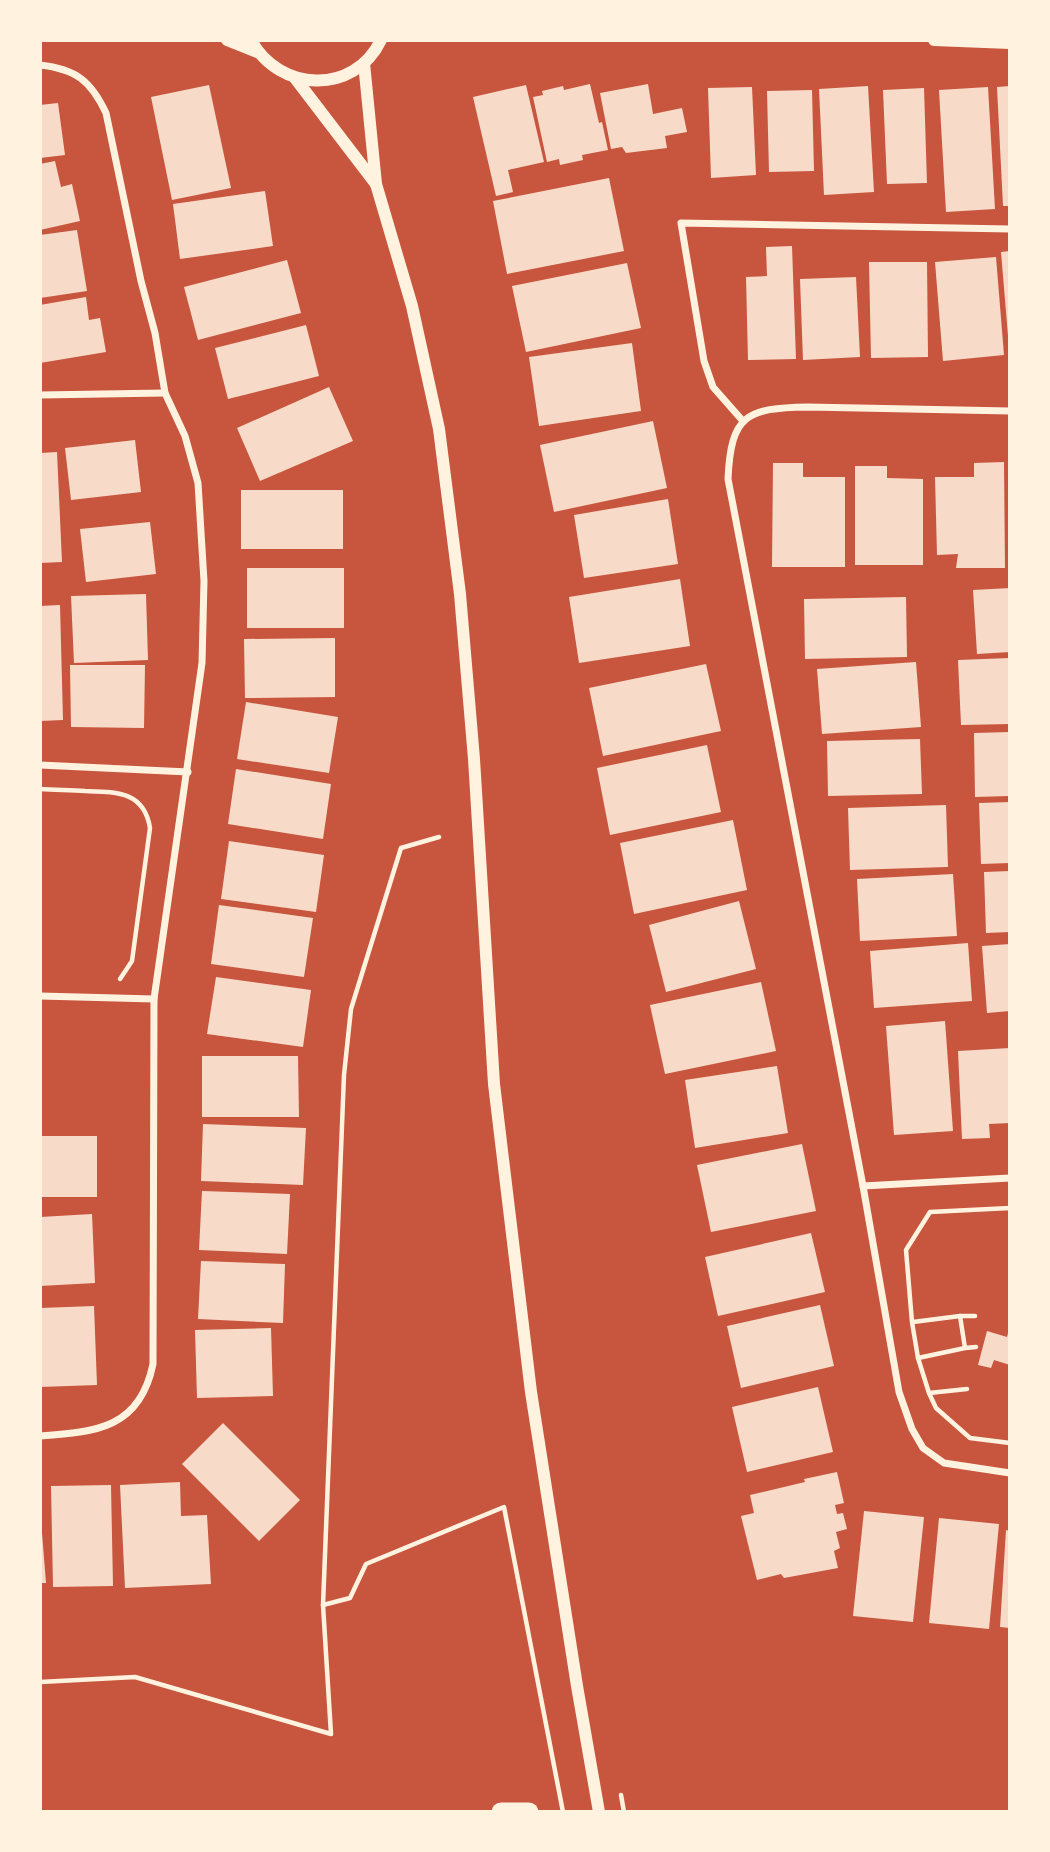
<svg xmlns="http://www.w3.org/2000/svg" width="1050" height="1852" font-family="'Work Sans',sans-serif">
<style>
.building{fill:#f7dbc8}
.lines{fill:none;stroke-linecap:round;stroke-linejoin:round}
.path{stroke:#fff3e0;stroke-width:4.5}
.minor{stroke:#fff3e0;stroke-width:7}
.tertiary{stroke:#fff3e0;stroke-width:12}
.trunk{stroke:#fff3e0;stroke-width:19}
</style>
<rect width="100%" height="100%" fill="#c8553d"/>
<g class="building">
<polygon points="590,84 599,123 602,122 608,150 582,155 583,160 560,165 559,159 547,162 533,97 543,95 542,91 563,86 564,90"/>
<polygon points="648,84 653,114 682,108 687,132 665,136 667,148 626,153 622,147 611,149 600,93"/>
<polygon points="209,85 231,188 172,200 151,97"/>
<polygon points="526,85 544,162 508,170 513,192 496,196 473,97"/>
<polygon points="868,86 874,192 824,195 819,89"/>
<polygon points="1010,86 1010,206 1003,206 997,87"/>
<polygon points="752,87 756,175 711,178 708,88"/>
<polygon points="988,87 995,209 946,212 939,90"/>
<polygon points="924,88 927,183 887,184 883,90"/>
<polygon points="812,90 814,171 769,172 767,91"/>
<polygon points="58,103 65,155 40,158 40,105"/>
<polygon points="55,161 61,187 72,184 80,221 40,230 40,164"/>
<polygon points="609,178 624,251 507,274 493,201"/>
<polygon points="265,191 273,246 180,259 173,204"/>
<polygon points="77,230 87,291 40,298 40,235"/>
<polygon points="792,246 796,359 748,360 746,277 767,276 766,247"/>
<polygon points="1010,251 1010,336 1008,336 1001,252"/>
<polygon points="996,257 1004,355 943,361 935,262"/>
<polygon points="287,260 301,313 198,340 184,287"/>
<polygon points="869,262 927,262 928,357 871,358"/>
<polygon points="627,263 641,328 526,352 512,286"/>
<polygon points="856,277 860,357 803,360 800,279"/>
<polygon points="86,297 89,320 100,318 106,352 40,363 40,305"/>
<polygon points="306,325 319,376 228,399 215,348"/>
<polygon points="632,343 641,411 539,426 529,357"/>
<polygon points="329,387 353,441 260,481 237,428"/>
<polygon points="653,421 667,488 554,512 540,445"/>
<polygon points="135,440 141,492 71,500 65,448"/>
<polygon points="57,452 62,562 40,563 40,453"/>
<polygon points="1004,462 1005,568 956,568 958,554 937,555 935,477 974,477 974,463"/>
<polygon points="773,463 803,463 803,477 845,477 845,567 772,567"/>
<polygon points="855,466 887,466 887,478 923,479 923,565 855,565"/>
<rect x="241" y="490" width="102" height="59"/>
<polygon points="668,499 678,564 584,578 574,515"/>
<polygon points="150,522 156,574 86,582 80,529"/>
<rect x="247" y="568" width="97" height="60"/>
<polygon points="680,579 690,646 579,663 569,597"/>
<polygon points="1010,588 1010,652 977,654 973,590"/>
<polygon points="146,594 148,660 74,663 71,596"/>
<polygon points="906,597 907,657 805,659 804,599"/>
<polygon points="60,605 63,720 40,721 40,606"/>
<polygon points="335,638 335,697 245,698 244,639"/>
<polygon points="1010,658 1010,724 961,725 958,660"/>
<polygon points="916,662 921,727 822,734 817,669"/>
<polygon points="706,664 721,731 603,756 589,688"/>
<polygon points="70,665 145,665 144,728 71,727"/>
<polygon points="246,702 338,717 329,773 237,759"/>
<polygon points="1010,732 1010,796 975,797 974,733"/>
<polygon points="920,739 922,794 828,796 827,741"/>
<polygon points="707,745 721,812 610,835 597,768"/>
<polygon points="236,769 331,784 323,839 228,824"/>
<polygon points="1010,802 1010,863 981,864 979,803"/>
<polygon points="946,805 948,867 850,870 848,808"/>
<polygon points="733,820 747,890 634,914 620,843"/>
<polygon points="229,841 324,855 316,912 221,899"/>
<polygon points="1010,871 1010,932 986,933 984,872"/>
<polygon points="953,874 957,936 860,941 857,879"/>
<polygon points="739,901 756,969 666,992 649,925"/>
<polygon points="219,905 313,918 304,977 211,964"/>
<polygon points="968,943 972,1001 874,1008 870,951"/>
<polygon points="1010,944 1010,1011 987,1013 982,946"/>
<polygon points="216,977 311,990 303,1047 207,1034"/>
<polygon points="761,982 776,1051 665,1074 650,1005"/>
<polygon points="945,1021 953,1131 894,1135 886,1026"/>
<polygon points="1010,1048 1010,1123 989,1124 990,1138 962,1139 958,1051"/>
<polygon points="202,1056 298,1056 299,1117 202,1117"/>
<polygon points="777,1066 788,1133 695,1148 685,1080"/>
<polygon points="203,1124 306,1128 303,1185 201,1181"/>
<rect x="40" y="1136" width="57" height="61"/>
<polygon points="802,1144 816,1211 711,1232 697,1165"/>
<polygon points="202,1191 290,1194 287,1254 199,1250"/>
<polygon points="92,1214 95,1283 40,1286 40,1217"/>
<polygon points="811,1233 825,1292 718,1316 705,1257"/>
<polygon points="201,1261 285,1264 283,1323 198,1319"/>
<polygon points="820,1305 834,1366 741,1388 727,1326"/>
<polygon points="94,1306 97,1385 40,1387 40,1308"/>
<polygon points="271,1328 273,1396 197,1398 195,1330"/>
<polygon points="1009,1329 1010,1365 994,1360 991,1368 978,1365 987,1331 1007,1337"/>
<polygon points="818,1387 833,1452 747,1472 732,1407"/>
<polygon points="223,1423 300,1500 259,1541 182,1464"/>
<polygon points="837,1472 844,1503 835,1505 837,1514 843,1513 847,1529 836,1532 840,1548 834,1551 838,1568 784,1578 781,1574 757,1580 741,1516 754,1513 750,1495 805,1482 804,1479"/>
<polygon points="180,1482 181,1516 207,1515 211,1584 125,1588 120,1485"/>
<polygon points="111,1485 113,1586 53,1587 51,1486"/>
<polygon points="864,1511 924,1517 913,1622 853,1616"/>
<polygon points="939,1518 999,1524 989,1629 929,1623"/>
<polygon points="1006,1530 1010,1531 1010,1628 1000,1627"/>
<polygon points="40,1533 42,1533 46,1583 40,1583"/>
</g>
<g class="lines">
<g class="path">
<path d="M 40,789 C 55,790 70,790 85,791 C 116,792 144,791 150,828 L 132,961 L 120,979"/>
<polyline points="1010,1208 930,1212 906,1250 912,1322 918,1358 929,1393 936,1408 970,1438 1010,1443"/>
<polyline points="975,1316 960,1316 965,1348 976,1347"/>
<polyline points="913,1322 960,1316"/>
<polyline points="918,1358 965,1348"/>
<polyline points="929,1393 967,1389"/>
<polyline points="323,1605 350,1598 366,1564 504,1507 563,1812"/>
<polyline points="40,1682 135,1677 331,1734 323,1605 344,1075 351,1009 401,848 439,837"/>
<polyline points="621,1795 624,1812"/>
</g>
<g class="minor">
<path d="M 40,65 C 76,69 91,81 106,113 L 141,281 L 155,333 L 165,393 L 185,436 L 198,483 L 204,581 L 202,663 L 154,999 L 153,1364 C 140,1428 97,1432 40,1436"/>
<polyline points="40,395 165,393"/>
<path d="M 1010,411 L 808,407 C 746,408 731,415 728,479 L 863,1186 L 899,1392 L 912,1429 L 923,1448 L 944,1463 L 1010,1473"/>
<polyline points="742,420 713,387 704,361 681,223 1010,229"/>
<polyline points="40,765 188,772"/>
<polyline points="40,996 154,999"/>
<polyline points="863,1186 1010,1178"/>
</g>
<g class="tertiary">
<polyline points="227,40 257,52"/>
<path d="M 251,40 C 279,92 354,96 381,40"/>
<polyline points="934,40 1010,43"/>
<polyline points="364,63 376,184 412,306 439,429 460,594 474,759 494,1084 531,1392 577,1686 599,1812"/>
<polyline points="295,78 376,184"/>
</g>
<polyline class="trunk" points="501,1812 529,1812"/>
</g>
<rect width="1050" height="1852" fill="none" stroke="#fff3e0" stroke-width="84"/>
</svg>
